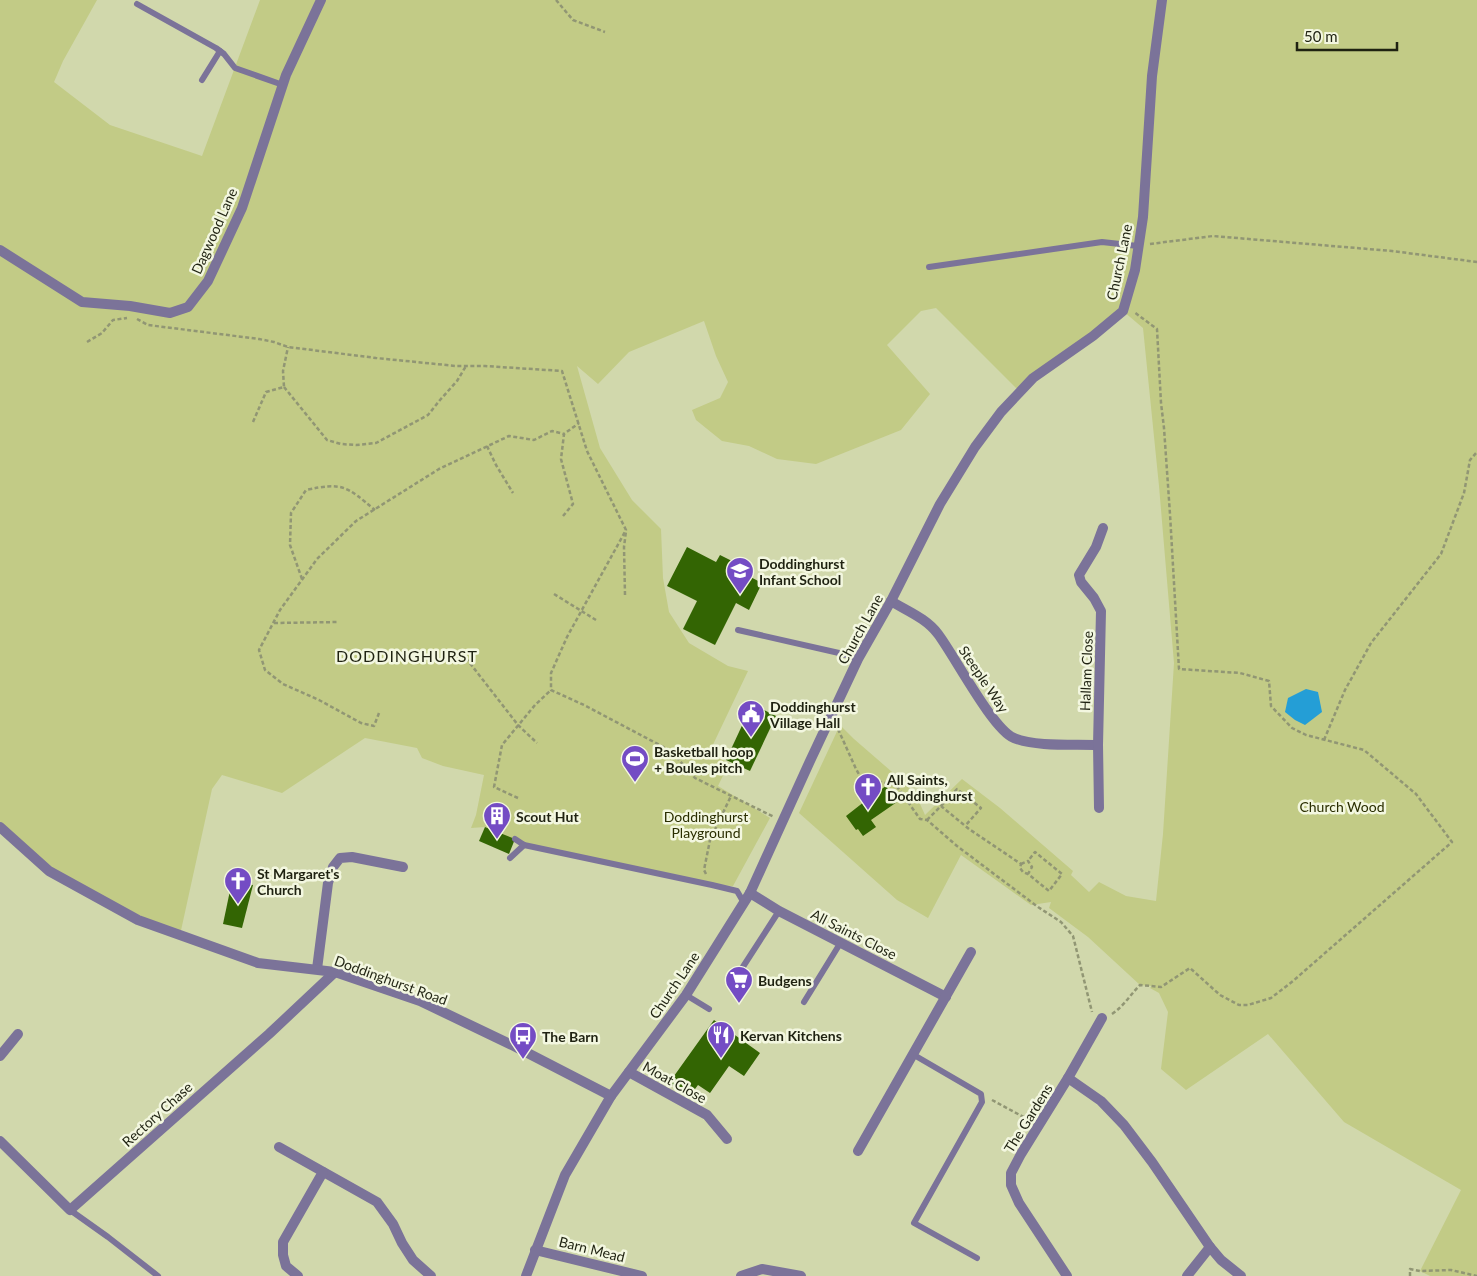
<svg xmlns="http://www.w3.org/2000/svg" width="1477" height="1276" font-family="Lato,sans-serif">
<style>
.green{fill:#c2cb86}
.water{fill:#249ed6}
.building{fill:#336503}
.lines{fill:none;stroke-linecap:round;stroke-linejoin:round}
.path{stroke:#919674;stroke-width:2.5;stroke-dasharray:4 2.5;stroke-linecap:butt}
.service{stroke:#7b7399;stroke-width:6}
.minor{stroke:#7b7399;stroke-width:10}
.tertiary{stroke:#7b7399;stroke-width:10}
.labels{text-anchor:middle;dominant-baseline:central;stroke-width:5;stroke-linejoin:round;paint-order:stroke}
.street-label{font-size:14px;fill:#1f2211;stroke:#f3f7e0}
.poi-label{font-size:14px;font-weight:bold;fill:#1f2211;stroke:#f3f7e0;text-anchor:start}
.park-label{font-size:14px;fill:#2a2e01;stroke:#f3f7e0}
.quarter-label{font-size:16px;letter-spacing:1px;fill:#1f2211;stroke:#f3f7e0}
</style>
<rect width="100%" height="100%" fill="#d1d8ac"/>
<polygon class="green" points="0,0 97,0 63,61 54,82 110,125 202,156 260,0 1477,0 1477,1276 1430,1276 1420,1271 1461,1190 1344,1122 1268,1034 1186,1090 1161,1069 1168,1012 1159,993 1150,988 1152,986 1140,985 1088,937 1049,908 1051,902 1031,905 961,855 928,918 897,900 799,813 840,725 854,739 899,778 916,795 925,815 962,779 1000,808 1073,871 1071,875 1089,892 1099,882 1126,896 1156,901 1163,834 1174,663 1159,486 1143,328 1123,311 1020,392 936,308 921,311 887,345 930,394 901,430 816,464 777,459 749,446 722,441 696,420 692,410 720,398 728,382 716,356 704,321 629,352 598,384 577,366 600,448 632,500 661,529 663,578 669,612 689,643 728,666 748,671 709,753 729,763 718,786 770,818 733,886 712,885 524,845 485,827 471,828 476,815 484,775 443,766 422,758 417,748 365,738 282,793 222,775 212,789 180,935 49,871 0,827"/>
<polygon class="water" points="1306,689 1318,692 1322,712 1305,725 1295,720 1285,712 1288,698"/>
<g class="building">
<polygon points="687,547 716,562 720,555 742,566 739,571 762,583 749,610 736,603 715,645 683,629 697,601 667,586"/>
<polygon points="752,704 776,716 750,771 726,760"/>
<polygon points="872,785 877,792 886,786 897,802 871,820 876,827 863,836 858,829 856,830 846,816 869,798 863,790"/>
<polygon points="485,827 515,839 509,854 479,841"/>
<polygon points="232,881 253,885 242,928 223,924"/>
<polygon points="714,1020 760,1053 744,1076 729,1066 710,1093 698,1085 689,1097 669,1083"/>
</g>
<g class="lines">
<g class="path">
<polyline points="556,0 573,20 605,32"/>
<polyline points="1150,244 1213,236 1392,251 1477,262"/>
<polyline points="137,319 148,325 259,339 274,342 288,347 376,358 456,366 485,366 562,371 587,451 626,530 567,637 551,673 551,690 584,705 671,751 695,778 774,817"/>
<polyline points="87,342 102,333 113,320 127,318"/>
<polyline points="284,387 327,440 341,444 356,445 376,443 428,415 440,400 457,381 466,366"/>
<polyline points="253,422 266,392 284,387 283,371 288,347"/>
<polyline points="487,446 496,465 513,493"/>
<polyline points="563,516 573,504 561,459 564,434 579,423"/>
<path d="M 302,579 L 290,545 L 291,513 L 306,490 C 343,482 346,486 375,510"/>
<polyline points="554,594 596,620"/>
<polyline points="625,595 624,547 626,531"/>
<polyline points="274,623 338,622"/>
<polyline points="462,653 518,725 537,743"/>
<polyline points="379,713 374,726 361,723 319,700 283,684 265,670 259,650 280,610 317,559 356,521 439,469 509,436 534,440 552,431 564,434"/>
<polyline points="838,729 856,769 861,778 896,785 920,819 927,820 957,846 1038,907 1061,922 1073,936 1092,1012"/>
<polyline points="1324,740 1345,690 1371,643 1441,554 1464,493 1470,460 1477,452"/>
<polyline points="861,778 867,787"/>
<polyline points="518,798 494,787 502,745 535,705 551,690"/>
<polyline points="941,806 957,789 981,808 965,826"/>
<polyline points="927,820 941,806 969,829 1021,864 1020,868 1023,872 1028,874 1049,891 1062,874 1035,852 1028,861"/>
<polyline points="1021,864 1028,861 1032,867 1028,874"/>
<polyline points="706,874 704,870 710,840 731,796"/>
<path d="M 1112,1014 C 1124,1006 1130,995 1140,985 L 1161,987 L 1190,968 L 1220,995 L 1239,1005 L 1248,1005 L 1271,998 L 1293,981 L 1452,842 L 1416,794 L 1364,750 L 1306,735 L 1292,728 L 1271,706 L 1269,681 L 1240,673 L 1179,669 L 1170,514 L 1164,428 L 1161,403 L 1157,329 L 1134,312"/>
<polyline points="992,1100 1029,1120"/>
<polyline points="1410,1276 1410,1269 1420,1271 1451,1270 1477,1276"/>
</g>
<g class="service">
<polyline points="137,4 216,48 224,54 235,68 283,85"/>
<polyline points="202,80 220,51"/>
<polyline points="929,267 1102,242 1138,246"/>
<polyline points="738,630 839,653 858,659"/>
<polyline points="515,839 524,845 712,885 737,891 744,903"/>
<polyline points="510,858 524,845"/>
<polyline points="737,976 779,911"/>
<polyline points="686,995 709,1009"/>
<polyline points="804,1002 841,942"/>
<polyline points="914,1055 981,1094 982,1102 914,1223 977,1258"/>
<polyline points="70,1210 108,1237 158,1276"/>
</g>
<g class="minor">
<polyline points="0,250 82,302 130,306 170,313 188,307 208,281 242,208 286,75 321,0"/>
<path d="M 891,601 C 907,611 926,618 938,634 C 954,655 993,730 1014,738 C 1037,747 1073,744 1098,745"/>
<polyline points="1099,808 1098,745 1101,611 1094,598 1081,582 1079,575 1096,547 1103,528"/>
<polyline points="750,893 779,911 946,997"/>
<polyline points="317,969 328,883 333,867 340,858 352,857 403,867"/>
<polyline points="0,1056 18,1034"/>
<polyline points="629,1072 707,1115 727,1139"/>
<polyline points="1068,1078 1101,1101 1124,1125 1152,1162 1210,1247 1221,1260 1241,1276"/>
<polyline points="611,1096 686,995 750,893 810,761 858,659 891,601 940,504 975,447 1001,412 1033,378 1093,336 1123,311 1135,270 1143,217 1152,76 1162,0"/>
<polyline points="0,1141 70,1210 269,1034 335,972"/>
<polyline points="279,1147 377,1202 393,1224 402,1243 413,1260 431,1276"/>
<polyline points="858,1151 971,952"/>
<polyline points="535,1250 642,1276"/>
<polyline points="298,1276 286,1266 283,1255 283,1242 323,1172"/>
<polyline points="741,1276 762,1269 801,1276"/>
<polyline points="1067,1276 1019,1203 1011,1185 1011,1173 1021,1154 1068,1078 1102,1018"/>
<polyline points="1187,1276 1210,1247"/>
</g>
<polyline class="tertiary" points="0,827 49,871 138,920 258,963 335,972 420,1001 514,1046 611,1096 565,1175 526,1276"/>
</g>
<defs>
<symbol id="school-pin" viewBox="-11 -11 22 30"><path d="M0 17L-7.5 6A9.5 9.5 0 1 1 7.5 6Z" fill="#744cc4" stroke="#f3f7e0"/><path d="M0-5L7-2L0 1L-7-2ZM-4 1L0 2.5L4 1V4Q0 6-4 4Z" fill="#fff"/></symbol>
<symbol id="civic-pin" viewBox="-11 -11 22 30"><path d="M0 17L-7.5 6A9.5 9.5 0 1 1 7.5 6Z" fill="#744cc4" stroke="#f3f7e0"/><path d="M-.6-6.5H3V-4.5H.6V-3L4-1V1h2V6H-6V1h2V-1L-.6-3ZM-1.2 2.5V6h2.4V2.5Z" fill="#fff"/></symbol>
<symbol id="stadium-pin" viewBox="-11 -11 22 30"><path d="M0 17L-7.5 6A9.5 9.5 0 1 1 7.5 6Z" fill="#744cc4" stroke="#f3f7e0"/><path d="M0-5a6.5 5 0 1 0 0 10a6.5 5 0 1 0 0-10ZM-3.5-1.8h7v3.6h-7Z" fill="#fff"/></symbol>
<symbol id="church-pin" viewBox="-11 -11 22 30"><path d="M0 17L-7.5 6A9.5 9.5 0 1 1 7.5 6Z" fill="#744cc4" stroke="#f3f7e0"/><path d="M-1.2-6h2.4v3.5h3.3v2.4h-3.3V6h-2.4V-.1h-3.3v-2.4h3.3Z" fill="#fff"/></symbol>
<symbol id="building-pin" viewBox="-11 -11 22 30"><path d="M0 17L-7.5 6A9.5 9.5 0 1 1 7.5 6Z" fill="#744cc4" stroke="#f3f7e0"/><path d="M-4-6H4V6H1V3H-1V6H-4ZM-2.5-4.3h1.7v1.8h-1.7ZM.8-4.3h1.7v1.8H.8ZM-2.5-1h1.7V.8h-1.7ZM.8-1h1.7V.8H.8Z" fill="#fff"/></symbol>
<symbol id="supermarket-pin" viewBox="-11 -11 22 30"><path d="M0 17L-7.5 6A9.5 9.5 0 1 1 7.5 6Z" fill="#744cc4" stroke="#f3f7e0"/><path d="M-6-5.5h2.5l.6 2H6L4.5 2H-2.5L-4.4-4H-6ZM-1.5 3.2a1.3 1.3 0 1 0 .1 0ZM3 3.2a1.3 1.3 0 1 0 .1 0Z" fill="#fff"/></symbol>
<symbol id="restaurant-pin" viewBox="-11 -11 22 30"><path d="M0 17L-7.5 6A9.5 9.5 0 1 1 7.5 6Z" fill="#744cc4" stroke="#f3f7e0"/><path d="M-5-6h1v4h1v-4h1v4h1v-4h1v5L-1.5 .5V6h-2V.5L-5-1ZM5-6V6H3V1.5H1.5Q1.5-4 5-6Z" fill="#fff"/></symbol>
<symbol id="bus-pin" viewBox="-11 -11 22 30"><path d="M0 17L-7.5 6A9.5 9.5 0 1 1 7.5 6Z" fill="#744cc4" stroke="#f3f7e0"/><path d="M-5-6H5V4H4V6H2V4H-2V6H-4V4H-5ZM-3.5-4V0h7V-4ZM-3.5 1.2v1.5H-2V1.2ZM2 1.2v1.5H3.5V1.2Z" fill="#fff"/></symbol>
</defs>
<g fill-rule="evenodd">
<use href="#school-pin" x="724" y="555" width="32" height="43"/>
<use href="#civic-pin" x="735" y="698" width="32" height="43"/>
<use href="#stadium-pin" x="619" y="743" width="32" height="43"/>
<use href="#church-pin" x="852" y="771" width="32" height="43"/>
<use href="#building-pin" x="481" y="800" width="32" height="43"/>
<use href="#church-pin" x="222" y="865" width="32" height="43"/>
<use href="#supermarket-pin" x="723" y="964" width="32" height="43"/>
<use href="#restaurant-pin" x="705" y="1019" width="32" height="43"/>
<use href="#bus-pin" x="507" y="1020" width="32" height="43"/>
</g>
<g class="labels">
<g class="street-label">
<text transform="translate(214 231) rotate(-66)">Dagwood Lane</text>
<text transform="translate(1119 262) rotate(-78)">Church Lane</text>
<text transform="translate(860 629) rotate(-61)">Church Lane</text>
<text transform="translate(1086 671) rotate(-88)">Hallam Close</text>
<text transform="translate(984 679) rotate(56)">Steeple Way</text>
<text transform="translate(854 934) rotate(27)">All Saints Close</text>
<text transform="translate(391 980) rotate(20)">Doddinghurst Road</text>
<text transform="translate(674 985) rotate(-56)">Church Lane</text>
<text transform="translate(675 1082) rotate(29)">Moat Close</text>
<text transform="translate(157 1114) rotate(-42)">Rectory Chase</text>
<text transform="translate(1028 1118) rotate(-58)">The Gardens</text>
<text transform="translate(592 1249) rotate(14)">Barn Mead</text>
</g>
<g class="poi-label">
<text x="759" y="563">Doddinghurst<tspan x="759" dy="16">Infant School</tspan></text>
<text x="770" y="706">Doddinghurst<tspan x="770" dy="16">Village Hall</tspan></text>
<text x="654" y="751">Basketball hoop<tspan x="654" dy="16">+ Boules pitch</tspan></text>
<text x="887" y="779">All Saints,<tspan x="887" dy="16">Doddinghurst</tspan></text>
<text x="516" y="816">Scout Hut</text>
<text x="257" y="873">St Margaret's<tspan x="257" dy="16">Church</tspan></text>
<text x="758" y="980">Budgens</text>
<text x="740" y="1035">Kervan Kitchens</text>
<text x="542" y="1036">The Barn</text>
</g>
<g class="park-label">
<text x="1342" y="806">Church Wood</text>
<text x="706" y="816">Doddinghurst<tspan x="706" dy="16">Playground</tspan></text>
</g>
<g class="quarter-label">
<text x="407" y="655">DODDINGHURST</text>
</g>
</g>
<path d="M1297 42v8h100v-8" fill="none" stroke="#1f2211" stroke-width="2.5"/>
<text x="1304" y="42" font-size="15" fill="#1f2211" stroke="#f3f7e0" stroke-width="4" paint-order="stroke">50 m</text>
</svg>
